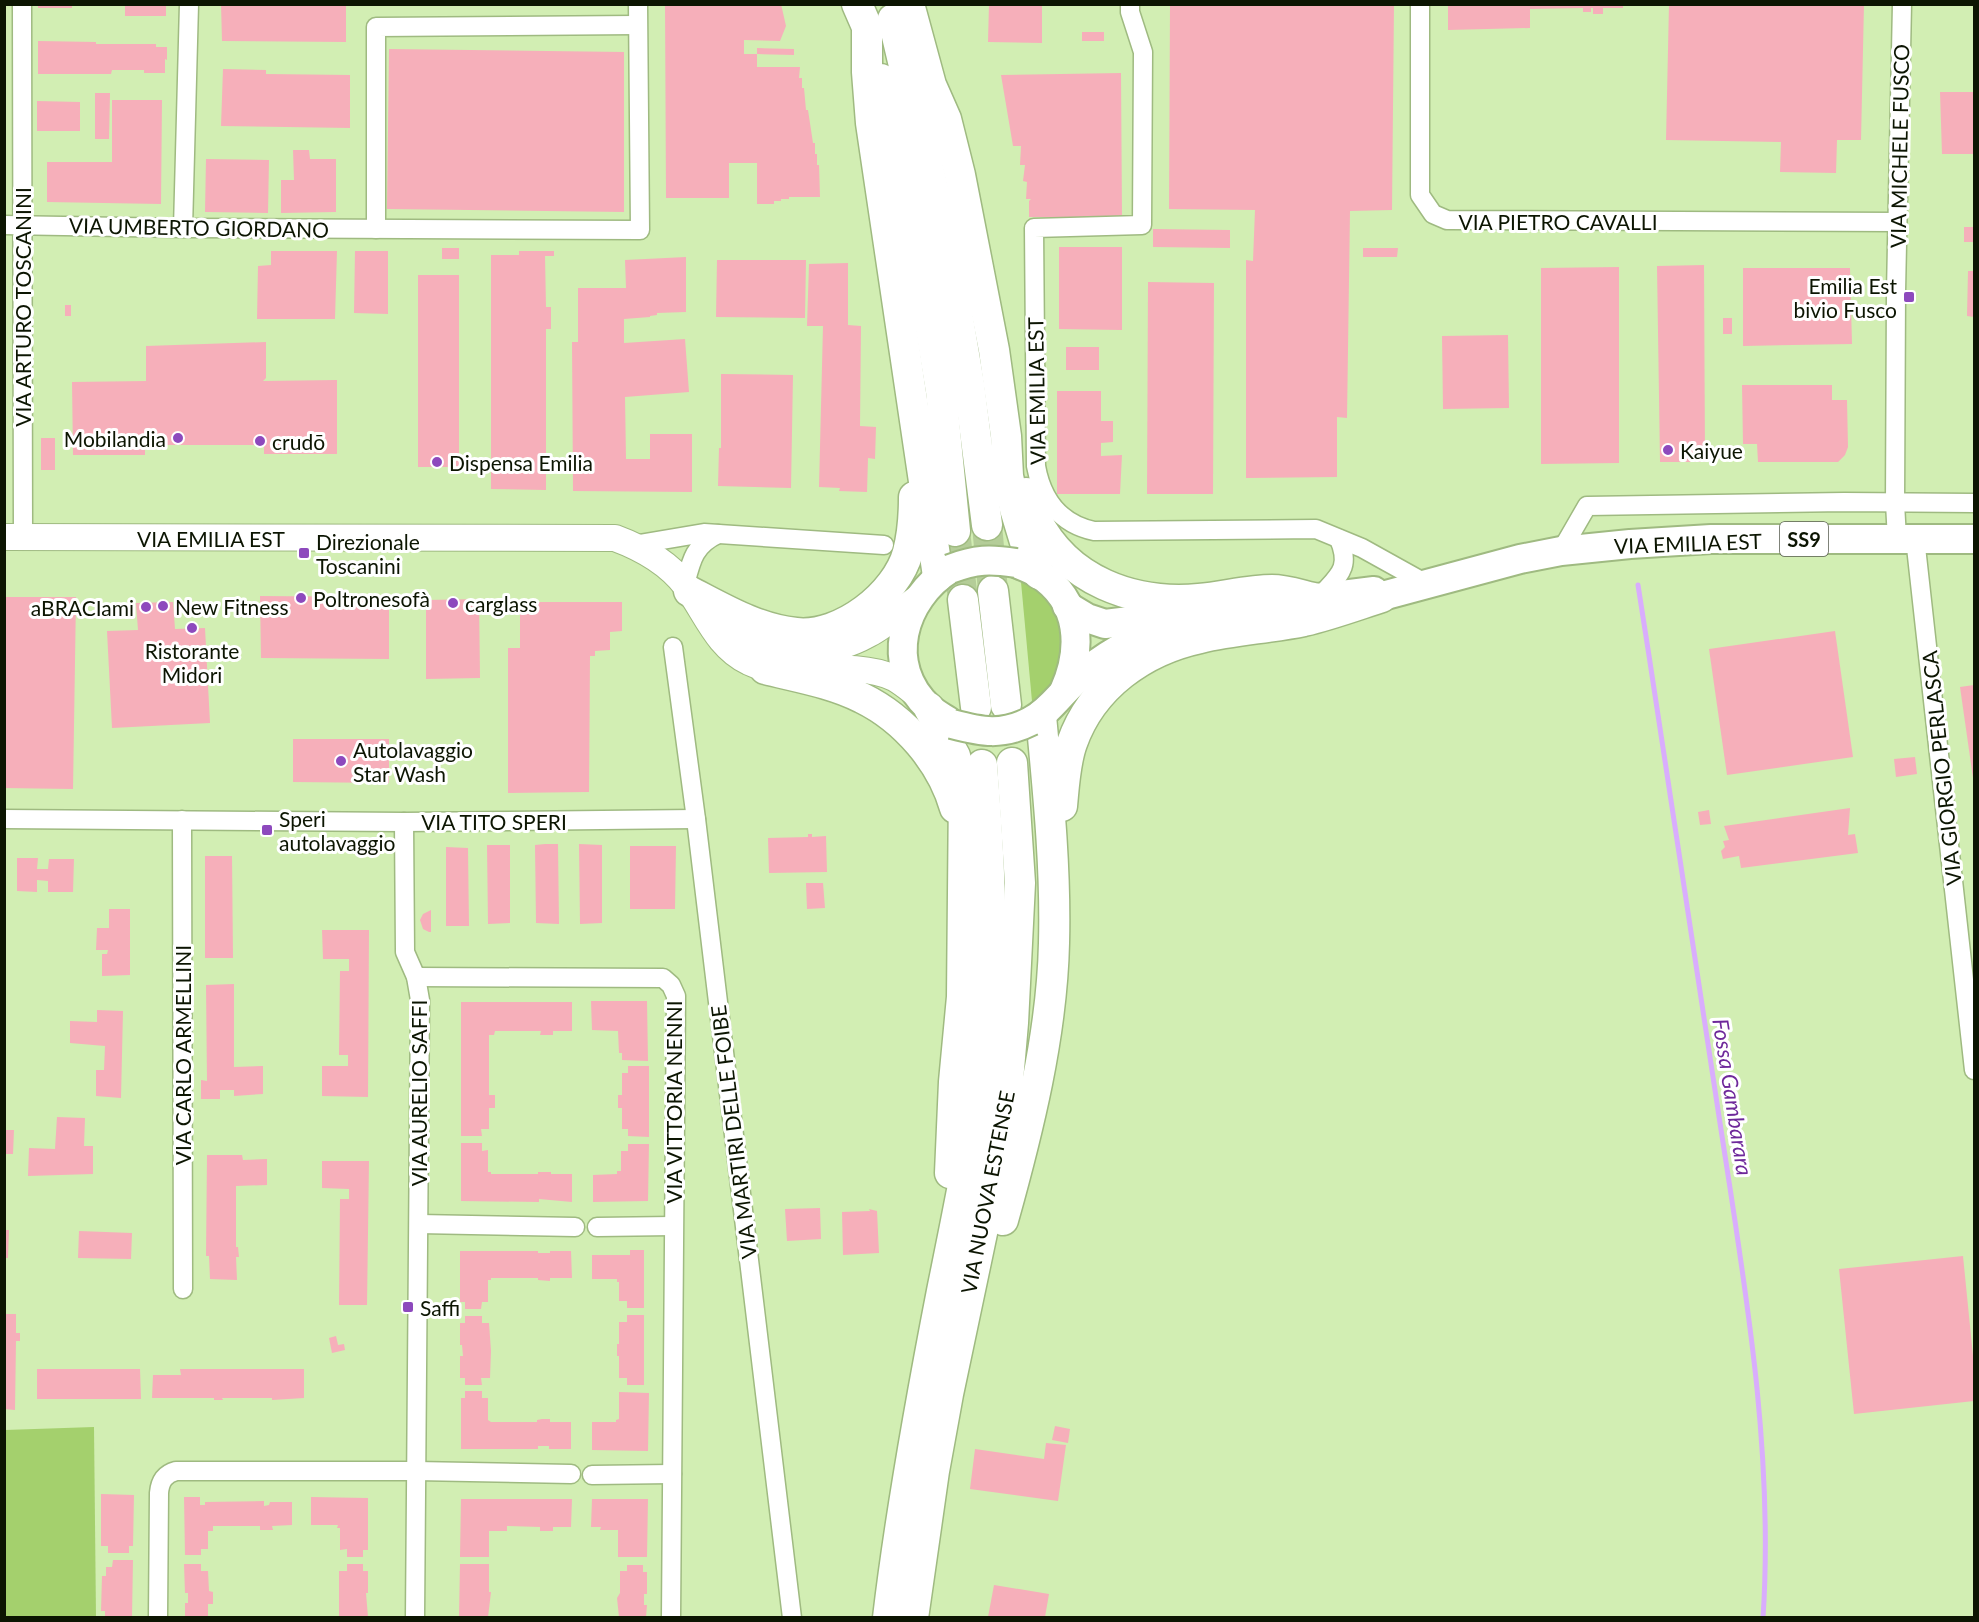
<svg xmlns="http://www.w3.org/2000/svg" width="1979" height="1622" font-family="Lato,sans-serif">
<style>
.green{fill:#a4d06d}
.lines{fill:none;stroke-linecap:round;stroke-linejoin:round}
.stream{stroke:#d9adfd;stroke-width:5}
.building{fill:#f6afba}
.trunk-tunnel{stroke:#b4cd98;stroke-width:30;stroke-dasharray:30 15;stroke-linecap:butt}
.minor-casing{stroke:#9fba81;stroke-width:21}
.secondary-casing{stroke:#9fba81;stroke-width:28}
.primary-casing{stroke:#9fba81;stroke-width:32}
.trunk-casing{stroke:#9fba81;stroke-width:33}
.minor{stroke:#fff;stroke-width:18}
.secondary{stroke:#fff;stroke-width:26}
.primary{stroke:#fff;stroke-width:28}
.trunk{stroke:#fff;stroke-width:30}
.primary-bridge-casing{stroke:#9fba81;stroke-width:32;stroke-linecap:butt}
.primary-bridge{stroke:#fff;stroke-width:28}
.poi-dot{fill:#8d49bd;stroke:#fff;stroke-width:2}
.labels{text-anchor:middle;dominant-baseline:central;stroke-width:6;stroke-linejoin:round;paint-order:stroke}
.shield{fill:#fff;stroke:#555b4e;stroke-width:1.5}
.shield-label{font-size:20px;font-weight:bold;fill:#0c1502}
.street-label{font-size:21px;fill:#0c1502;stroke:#fff}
.poi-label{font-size:21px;fill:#0c1502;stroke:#fff;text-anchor:start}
.water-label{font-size:22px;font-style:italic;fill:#6e289a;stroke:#fff}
</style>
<rect width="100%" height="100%" fill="#d2eeb3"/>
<g class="green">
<polygon points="1021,582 1038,588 1063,616 1067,668 1033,712"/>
<polygon points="94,1427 96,1617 5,1617 5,1430"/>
</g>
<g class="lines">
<path class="stream" d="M 1638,585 C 1666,764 1693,943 1720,1123 C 1745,1286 1774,1452 1763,1618"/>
</g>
<g class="building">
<rect x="38" y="4" width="34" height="4"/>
<rect x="125" y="4" width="41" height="12"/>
<polygon points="221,4 346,4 346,42 222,41"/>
<polygon points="665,4 781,4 786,26 780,41 744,40 744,54 757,54 757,48 794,49 794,55 757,54 757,67 800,67 799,78 802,78 802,88 804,88 806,110 808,110 813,143 815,143 815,154 817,154 817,165 819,165 820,197 789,197 789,199 781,199 781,201 774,201 774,204 757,204 757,163 729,163 729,198 666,198"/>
<polygon points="989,4 1042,4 1042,43 988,42"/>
<polygon points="1170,4 1394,4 1392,210 1350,211 1347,418 1337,417 1337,477 1246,478 1246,260 1253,261 1255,210 1169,209"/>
<polygon points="1448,4 1623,4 1623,8 1603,8 1603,14 1593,14 1593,8 1591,8 1591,12 1583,12 1583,8 1530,9 1530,28 1448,30"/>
<polygon points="1669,4 1864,4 1861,140 1837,140 1836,173 1780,172 1781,142 1666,140"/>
<rect x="1082" y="32" width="22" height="9"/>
<polygon points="38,41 96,42 96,44 156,44 156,47 167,47 167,60 165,59 165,73 144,73 144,70 112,70 111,74 38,74"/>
<polygon points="389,49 624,52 624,212 387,209"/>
<polygon points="223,69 266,70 266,74 350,75 350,128 221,126"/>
<polygon points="1121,73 1122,217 1029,217 1029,201 1031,199 1026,199 1027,182 1023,181 1025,165 1020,165 1021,146 1013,146 1001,75"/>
<polygon points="1940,92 1974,92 1974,154 1942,154"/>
<polygon points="95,93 110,93 109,139 95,139"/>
<polygon points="112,100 162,100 161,204 47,202 47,162 112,162"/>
<polygon points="37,101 80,102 80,131 37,131"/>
<polygon points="293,150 309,150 310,159 336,159 336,212 281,213 281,180 294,180"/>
<polygon points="206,159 269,160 268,213 205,212"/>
<rect x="1964" y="227" width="10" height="15"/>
<polygon points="1153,229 1230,230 1230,248 1153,247"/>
<polygon points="1059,247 1122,247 1122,330 1059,329"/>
<rect x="442" y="248" width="17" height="11"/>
<polygon points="1363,248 1398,248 1397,257 1363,257"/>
<polygon points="271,251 337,251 335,319 257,319 258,266 271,265"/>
<polygon points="355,251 388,251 388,314 354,313"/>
<polygon points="519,251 554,251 554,256 545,256 546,307 551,307 551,329 546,329 546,490 491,489 491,255 519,255"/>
<polygon points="686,257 686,312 657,313 657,315 650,316 650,317 624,319 624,343 685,339 689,392 625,397 626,459 650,459 650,434 692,434 692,492 573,491 572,342 578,342 578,288 626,288 625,260"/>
<polygon points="717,260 806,260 805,318 716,317"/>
<polygon points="848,263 848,325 861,326 860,426 876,427 875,459 868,458 867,492 839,491 840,488 819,487 823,326 807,326 809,264"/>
<polygon points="1704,265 1705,462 1660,462 1657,266"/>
<polygon points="1619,267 1619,463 1541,464 1541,268"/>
<polygon points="1743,268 1850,268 1852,344 1743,346"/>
<polygon points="1968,271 1974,271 1974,317 1967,316"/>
<rect x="418" y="275" width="41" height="192"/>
<polygon points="1148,282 1214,283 1213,494 1147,494"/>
<rect x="65" y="305" width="6" height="11"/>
<rect x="1723" y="318" width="9" height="16"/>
<polygon points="1508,335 1509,408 1443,409 1442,336"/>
<polygon points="266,342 266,378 263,381 337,380 337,454 264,454 264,445 145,445 145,455 73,455 72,382 146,381 146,346"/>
<rect x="1066" y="347" width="33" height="23"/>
<polygon points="721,374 793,375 791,488 718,486 719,448 721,448"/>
<polygon points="1742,385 1832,385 1832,400 1847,400 1848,447 1845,455 1838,462 1758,462 1757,444 1743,444"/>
<polygon points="1057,391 1101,391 1101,421 1113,421 1113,442 1101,443 1101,456 1122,455 1120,494 1057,494"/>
<rect x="41" y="438" width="14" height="32"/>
<polygon points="260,596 389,597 389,659 261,658"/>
<polygon points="4,597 76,597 73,789 4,788"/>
<polygon points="479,599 480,678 426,679 426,600"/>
<polygon points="173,602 175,629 205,628 210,723 112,728 107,631 138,630 136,603"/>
<polygon points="520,602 622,602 622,631 610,632 610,650 595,651 595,656 590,656 589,792 508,793 508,648 520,648"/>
<polygon points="1835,631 1853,757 1727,775 1709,649"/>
<polygon points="1974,685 1974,778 1973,778 1960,687"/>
<polygon points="293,739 389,739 389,783 293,782"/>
<polygon points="1915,757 1917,774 1896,777 1894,759"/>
<polygon points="1850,808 1848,835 1855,834 1858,853 1741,868 1739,856 1723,859 1721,851 1725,847 1723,841 1729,840 1724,826"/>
<polygon points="1709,810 1711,824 1700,825 1698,812"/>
<polygon points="808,834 812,834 812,837 826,836 827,872 769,873 768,838 808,837"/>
<polygon points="545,844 558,844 559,924 536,923 535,845"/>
<polygon points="579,844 602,845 602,923 580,924"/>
<polygon points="487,845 510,845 510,923 488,924"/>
<polygon points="630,846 676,846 675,909 630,909"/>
<polygon points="446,847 468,848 469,926 446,926"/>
<polygon points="205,856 232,856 233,958 205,958"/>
<polygon points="17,858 38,858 37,869 48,869 49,859 74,859 73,892 48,892 48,881 37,880 37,892 17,891"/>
<polygon points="806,883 823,883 825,908 807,909"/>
<polygon points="109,909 130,909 130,975 102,976 102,954 107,954 108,950 96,950 97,928 109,928"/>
<polygon points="431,910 431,932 429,932 423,929 420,920 423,914"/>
<polygon points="322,930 369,930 368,1097 322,1096 322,1066 348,1066 348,1055 339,1055 340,971 349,971 349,959 323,959"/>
<polygon points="234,984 234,1067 263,1066 263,1094 234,1096 234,1090 220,1090 220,1099 201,1099 201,1080 207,1081 206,985"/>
<polygon points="591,1001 647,1001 648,1061 622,1060 622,1053 619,1053 618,1031 592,1030"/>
<polygon points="461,1002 572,1002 572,1031 553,1031 553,1035 540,1035 541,1031 495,1031 494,1035 489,1035 489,1095 495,1095 495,1108 489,1108 489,1129 481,1129 482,1136 461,1136"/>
<polygon points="97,1010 123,1011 121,1098 96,1096 96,1070 104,1070 105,1046 70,1043 70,1021 97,1022"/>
<polygon points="628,1066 649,1066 649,1137 628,1136 628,1129 622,1129 622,1108 618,1108 618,1095 622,1095 622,1073 628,1073"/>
<polygon points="57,1117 85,1118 84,1146 93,1146 93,1174 28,1176 29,1148 55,1149"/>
<polygon points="4,1130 14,1130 13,1154 4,1154"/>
<polygon points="461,1143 482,1143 482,1151 488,1150 488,1172 491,1172 491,1174 538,1174 538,1172 551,1172 551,1174 572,1174 572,1202 539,1199 539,1202 461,1201"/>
<polygon points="628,1144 649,1144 648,1201 593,1202 593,1175 617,1174 617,1171 621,1171 621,1151 628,1151"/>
<polygon points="207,1155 242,1155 243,1160 267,1159 267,1185 236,1186 236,1247 238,1247 239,1257 236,1257 237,1280 210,1279 209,1256 206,1256"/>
<polygon points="322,1161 369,1161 367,1305 339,1305 340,1199 349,1199 349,1189 322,1188"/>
<polygon points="820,1208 821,1239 787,1241 785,1209"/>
<polygon points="869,1209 877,1211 879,1253 843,1255 842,1212 870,1211"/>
<polygon points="4,1230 9,1230 8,1258 4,1258"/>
<polygon points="79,1231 132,1233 131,1259 78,1258"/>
<polygon points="630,1250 644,1250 644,1308 627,1308 627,1301 619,1301 619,1282 617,1282 617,1279 592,1279 592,1255 630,1255"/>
<polygon points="460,1251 538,1251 538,1253 550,1253 550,1251 571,1251 572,1278 550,1278 550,1281 538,1280 538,1278 491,1278 491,1280 488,1280 488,1302 482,1302 481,1309 465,1309 465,1302 460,1302"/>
<polygon points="1963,1256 1974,1366 1974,1401 1854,1414 1839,1269"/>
<polygon points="4,1314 16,1314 16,1333 20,1333 20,1341 16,1341 15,1410 4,1409"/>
<polygon points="627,1315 644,1315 644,1385 627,1385 627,1378 619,1378 619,1356 617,1356 617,1344 619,1344 619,1322 627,1322"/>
<polygon points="465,1316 482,1316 482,1323 489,1323 491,1351 490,1378 481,1378 482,1385 465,1385 465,1378 460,1378 460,1356 463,1356 462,1345 460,1345 460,1323 465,1323"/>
<polygon points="336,1336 338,1345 344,1344 345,1350 332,1353 329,1338"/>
<polygon points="37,1369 140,1369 141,1399 37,1399"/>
<polygon points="180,1369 304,1369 304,1398 272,1400 272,1398 222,1398 223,1400 214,1400 214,1398 152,1398 153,1375 181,1375"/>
<polygon points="465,1391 482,1391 482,1398 488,1398 488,1420 491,1422 537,1422 537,1420 542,1419 550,1419 550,1422 571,1422 571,1449 549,1449 549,1446 538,1446 538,1449 461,1449 461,1398 465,1398"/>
<polygon points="619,1392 649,1393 648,1451 592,1450 592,1422 616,1422 616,1420 619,1419"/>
<polygon points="1055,1426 1070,1429 1068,1443 1052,1440"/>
<polygon points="1046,1443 1066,1445 1058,1501 970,1489 975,1449 1044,1459"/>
<polygon points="101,1494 134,1495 133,1546 129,1546 129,1553 108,1553 108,1546 101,1546"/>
<polygon points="184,1497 200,1497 200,1505 205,1505 205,1502 264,1501 264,1506 269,1505 270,1502 292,1502 292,1525 272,1526 273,1530 260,1530 260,1526 213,1526 213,1531 208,1531 208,1549 201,1549 201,1555 185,1555"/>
<polygon points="311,1497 368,1498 368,1550 363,1550 363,1557 347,1557 347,1549 340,1550 340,1528 337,1528 338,1525 311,1525"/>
<polygon points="461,1499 572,1499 571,1527 553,1527 553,1531 540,1531 540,1527 507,1526 507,1531 489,1531 489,1557 460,1557"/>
<polygon points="592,1499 648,1499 647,1557 618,1557 618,1530 600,1530 601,1527 591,1527"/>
<polygon points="113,1560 133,1560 132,1617 105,1617 105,1611 101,1611 102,1576 106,1576 106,1567 112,1567"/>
<polygon points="184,1564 201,1564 201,1571 208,1571 209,1591 213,1592 213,1604 208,1604 208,1617 185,1617 185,1603 188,1603 188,1593 185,1593"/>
<polygon points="347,1564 363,1564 363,1571 368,1571 368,1593 366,1593 368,1617 339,1617 339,1571 347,1571"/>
<polygon points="460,1564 489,1564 489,1592 491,1592 488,1617 459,1617"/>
<polygon points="627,1565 643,1565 643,1572 647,1572 647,1594 644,1594 644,1605 647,1605 646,1617 619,1617 617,1598 620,1593 620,1571 627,1571"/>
<polygon points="994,1585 1049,1594 1045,1617 988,1617"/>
</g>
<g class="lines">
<g class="trunk-tunnel">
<polyline points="987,525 993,591"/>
<polyline points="955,531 963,600"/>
</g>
<defs>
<g id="minor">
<polyline points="22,4 23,537"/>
<path d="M 1130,4 L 1130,12 L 1143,52 L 1142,225 L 1034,228 L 1036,466 C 1042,500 1061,524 1094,531 L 1316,529 L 1362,548 L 1425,583"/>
<polyline points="1420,4 1420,195 1433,214 1447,220 1897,222"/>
<polyline points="4,225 183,228 640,230 638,4"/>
<polyline points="183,228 189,4"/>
<polyline points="376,229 376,27 637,25"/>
<polyline points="1915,538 1974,1070"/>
<polyline points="1897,539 1895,503 1896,292 1902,4"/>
<polyline points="633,545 704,533 884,545"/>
<polyline points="1561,551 1587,506 1844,502 1974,503"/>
<path d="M 685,585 C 691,561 694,545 718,534"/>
<path d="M 1318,599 C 1337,576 1352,570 1339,539"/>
<polyline points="673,647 696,819 792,1618"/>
<polyline points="4,819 404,822 696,819"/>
<polyline points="182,820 183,1289"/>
<polyline points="404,822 405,952 416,977 420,1000 415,1618"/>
<polyline points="416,977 663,978 671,985 676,996 671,1618"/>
<polyline points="419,1224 575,1227"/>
<polyline points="597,1227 673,1226"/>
<polyline points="592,1475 672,1474"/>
<path d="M 158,1618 L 159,1493 C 160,1481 165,1474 176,1471 L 416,1471 L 571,1474"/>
</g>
<g id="secondary">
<path d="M 4,537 L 615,538 C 642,548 668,562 686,586 C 706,613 717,647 749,662 C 765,670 781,669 799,669 C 828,669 866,665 894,678 C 903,683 911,690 920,697"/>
<path d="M 720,617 C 764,653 817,663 869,634 C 886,625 901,611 917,599"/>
</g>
<g id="primary">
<path d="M 1018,564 C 1025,567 1033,570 1039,574 C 1081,601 1083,649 1064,691"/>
<polyline points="1360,602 1520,559 1561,551 1630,544 1711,539 1974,539"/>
<polyline points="1067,606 1087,618 1105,624 1374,591"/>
<path d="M 948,721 C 942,717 934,713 929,708 C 883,665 902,599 950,569"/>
<path d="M 1031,721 C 1050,711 1060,694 1076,680 C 1100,659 1128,641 1160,632 C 1176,628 1194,627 1210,625"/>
</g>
<g id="trunk">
<polyline points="857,4 867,27 867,72 871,123 938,576"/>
<polyline points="909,4 931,85 946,119 960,175 994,350 1006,436 1008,476 1015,509 1025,542 1039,574"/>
<polyline points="893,19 944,235 969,384 987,525"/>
<polyline points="881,79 893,123 916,238 941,391 955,531"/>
<path d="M 1026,493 C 1029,501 1032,510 1036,519 C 1067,581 1133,605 1199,599 C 1223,597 1248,590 1272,590 C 1287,590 1303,596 1318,599"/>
<path d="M 689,591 C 724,609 757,629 796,633 C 841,638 897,594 908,552 C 913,533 914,515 914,497"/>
<polyline points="993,591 1006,705"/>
<polyline points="963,600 976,707"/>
<path d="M 765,669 C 797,677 833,683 862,698 C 905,719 942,762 955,808"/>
<polyline points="929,708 955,756 964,789 962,997 954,1082 950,1173"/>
<path d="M 1062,806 C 1064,785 1065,762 1072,743 C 1092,686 1144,650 1200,638 C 1234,630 1270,628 1304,621 C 1330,615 1357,605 1382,597"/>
<path d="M 1003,1220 C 1028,1131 1052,1035 1054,943 C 1056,867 1048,791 1041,716"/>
<path d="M 888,1618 C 901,1508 921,1399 942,1291 C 960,1202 979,1113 987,1023 C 994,937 989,851 982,765"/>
<polyline points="913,1618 934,1471 948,1394 998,1157 1007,1092 1013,1023 1020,883 1012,763"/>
</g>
</defs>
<use href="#minor" class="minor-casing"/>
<use href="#secondary" class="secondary-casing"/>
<use href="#primary" class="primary-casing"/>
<use href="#trunk" class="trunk-casing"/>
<use href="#minor" class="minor"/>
<use href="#secondary" class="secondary"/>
<use href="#primary" class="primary"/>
<use href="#trunk" class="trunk"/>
<defs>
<g id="primary-bridge">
<path d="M 950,569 C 976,559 990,559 1016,563"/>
<path d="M 952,724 C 982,732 1002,736 1031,721"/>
</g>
</defs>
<use href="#primary-bridge" class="primary-bridge-casing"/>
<use href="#primary-bridge" class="primary-bridge"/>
</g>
<g class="poi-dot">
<rect x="1903" y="291" width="12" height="12" rx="3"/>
<circle cx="178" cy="438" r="6"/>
<circle cx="260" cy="441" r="6"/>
<circle cx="1668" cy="450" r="6"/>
<circle cx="437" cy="462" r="6"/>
<rect x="298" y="547" width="12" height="12" rx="3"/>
<circle cx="301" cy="598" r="6"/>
<circle cx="453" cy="603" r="6"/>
<circle cx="163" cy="606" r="6"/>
<circle cx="146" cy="607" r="6"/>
<circle cx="192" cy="628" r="6"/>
<circle cx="341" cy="761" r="6"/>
<rect x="261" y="824" width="12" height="12" rx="3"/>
<rect x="402" y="1301" width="12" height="12" rx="3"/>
</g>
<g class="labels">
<rect class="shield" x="1780" y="522" width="48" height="34" rx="4.5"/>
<g class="shield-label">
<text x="1804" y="539">SS9</text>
</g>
<g class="street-label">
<text transform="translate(1899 146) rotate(-89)">VIA MICHELE FUSCO</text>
<text x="1558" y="221">VIA PIETRO CAVALLI</text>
<text transform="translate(199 227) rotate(1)">VIA UMBERTO GIORDANO</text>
<text transform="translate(22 307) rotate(-90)">VIA ARTURO TOSCANINI</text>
<text transform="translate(1036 391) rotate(-91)">VIA EMILIA EST</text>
<text x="211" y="538">VIA EMILIA EST</text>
<text transform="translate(1688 543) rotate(-2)">VIA EMILIA EST</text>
<text transform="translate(1941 768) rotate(-96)">VIA GIORGIO PERLASCA</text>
<text x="494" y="821">VIA TITO SPERI</text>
<text transform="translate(182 1055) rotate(-90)">VIA CARLO ARMELLINI</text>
<text transform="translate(418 1093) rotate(-90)">VIA AURELIO SAFFI</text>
<text transform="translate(673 1102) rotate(-90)">VIA VITTORIA NENNI</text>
<text transform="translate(733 1132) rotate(-97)">VIA MARTIRI DELLE FOIBE</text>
<text transform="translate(987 1192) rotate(-79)">VIA NUOVA ESTENSE</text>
</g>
<g class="poi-label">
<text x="1897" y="285" text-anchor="end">Emilia Est<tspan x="1897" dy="24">bivio Fusco</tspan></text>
<text x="166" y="438" text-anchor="end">Mobilandia</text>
<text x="272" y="441">crudō</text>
<text x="1680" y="450">Kaiyue</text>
<text x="449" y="462">Dispensa Emilia</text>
<text x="316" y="541">Direzionale<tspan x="316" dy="24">Toscanini</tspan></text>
<text x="313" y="598">Poltronesofà</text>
<text x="465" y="603">carglass</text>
<text x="175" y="606">New Fitness</text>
<text x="134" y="607" text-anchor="end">aBRACIami</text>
<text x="192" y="650" text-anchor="middle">Ristorante<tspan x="192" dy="24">Midori</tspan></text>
<text x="353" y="749">Autolavaggio<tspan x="353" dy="24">Star Wash</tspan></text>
<text x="279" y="818">Speri<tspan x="279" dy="24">autolavaggio</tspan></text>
<text x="420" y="1307">Saffi</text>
</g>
<g class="water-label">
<text transform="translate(1733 1097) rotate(81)">Fossa Gambarara</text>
</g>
</g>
<rect width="1979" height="1622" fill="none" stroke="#0c1502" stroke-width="12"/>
</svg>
